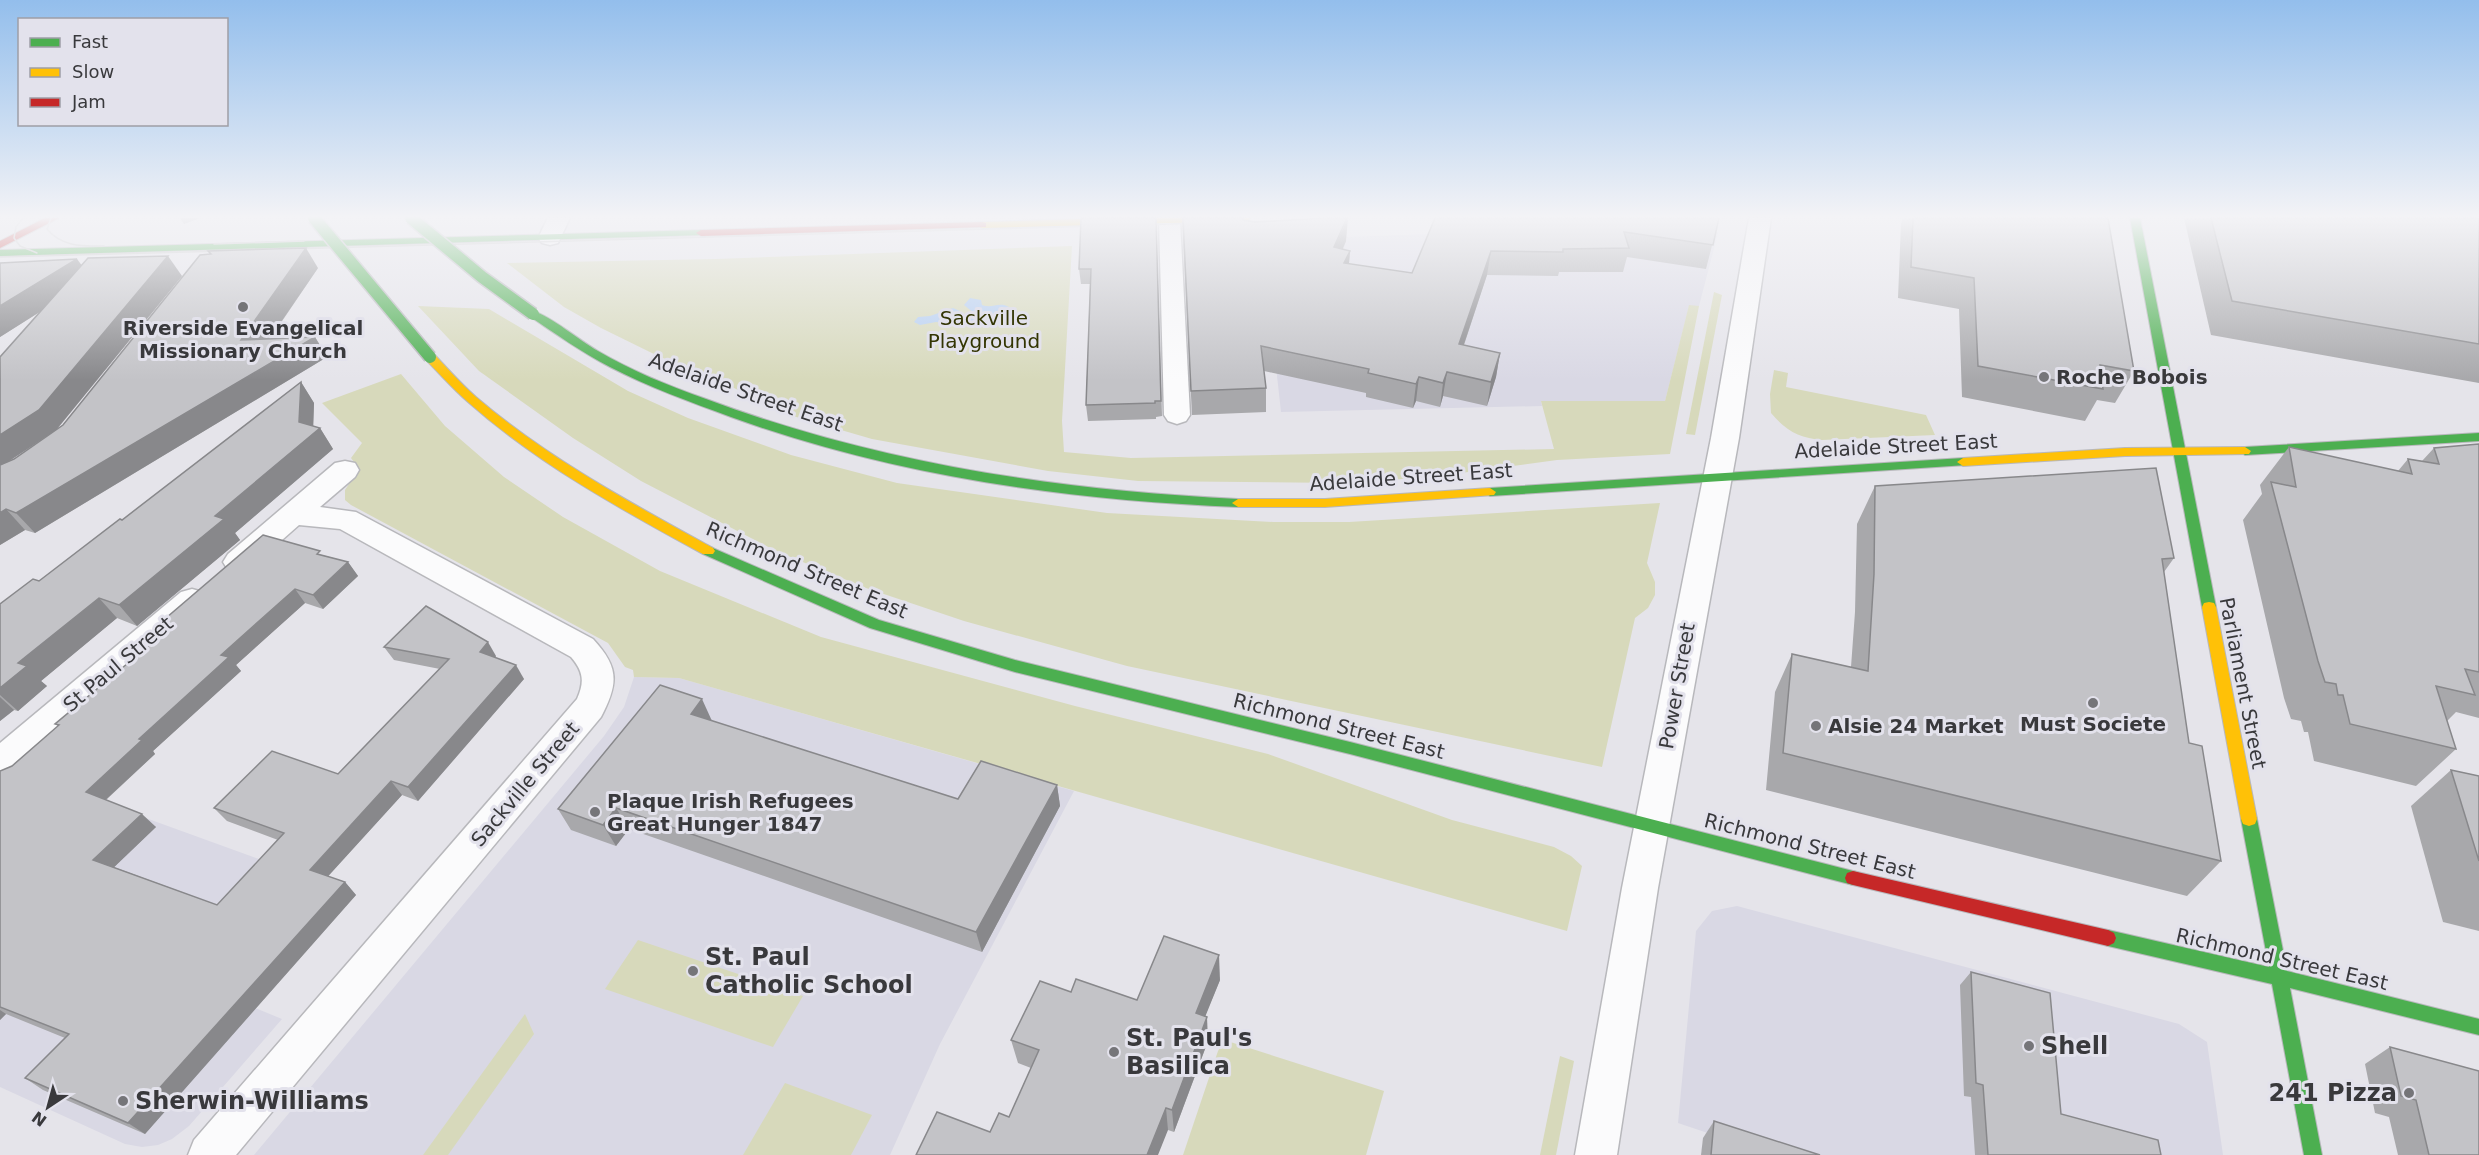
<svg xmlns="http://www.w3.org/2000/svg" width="2479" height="1155" font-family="'DejaVu Sans',sans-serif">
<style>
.built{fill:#d9d8e4}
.green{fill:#d7d9bb}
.water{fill:#b4cef2}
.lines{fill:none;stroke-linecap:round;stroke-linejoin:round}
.street-casing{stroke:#b8b8bc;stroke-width:3}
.fast-casing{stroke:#b8b8bc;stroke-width:2}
.slow-casing{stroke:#b8b8bc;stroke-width:2}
.jam-casing{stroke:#b8b8bc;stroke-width:2}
.street{fill:#fbfbfc;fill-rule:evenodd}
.fast{fill:#4caf50;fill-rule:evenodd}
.slow{fill:#ffc107;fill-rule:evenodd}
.jam{fill:#c62828;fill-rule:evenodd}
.tram{stroke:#c5c5c5;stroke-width:1.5}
.fast-bridge-casing{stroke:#b8b8bc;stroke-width:15;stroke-linecap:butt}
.fast-bridge{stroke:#4caf50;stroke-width:12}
.wall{fill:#a8a8ab;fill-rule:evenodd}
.shaded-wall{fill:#88888b}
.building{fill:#c3c3c7;stroke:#88888b;stroke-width:1.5}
.poi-dot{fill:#757579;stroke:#e3e2ec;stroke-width:2}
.labels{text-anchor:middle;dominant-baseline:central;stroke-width:6;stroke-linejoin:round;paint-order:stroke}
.park-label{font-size:20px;fill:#333503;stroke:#e3e2ec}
.poi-label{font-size:20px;font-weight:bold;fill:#39393c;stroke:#e3e2ec;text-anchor:start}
.street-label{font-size:20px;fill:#39393c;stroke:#e3e2ec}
.near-poi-label{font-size:24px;font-weight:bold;fill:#39393c;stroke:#e3e2ec;text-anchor:start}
</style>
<rect width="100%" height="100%" fill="#e5e4ea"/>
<g class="built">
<polygon points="1713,229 1718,233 1699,306 1689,306 1665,401 1541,401 1542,406 1281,412 1262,240 1514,231"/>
<polygon points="634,677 679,678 1074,791 940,1044 890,1155 254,1155 604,736 624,707"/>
<polygon points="19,772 259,859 157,968 282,1019 189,1126 172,1139 158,1145 142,1147 125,1144 0,1087 0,789"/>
<polygon points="1737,906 2179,1024 2207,1042 2223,1155 1773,1155 1678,1123 1696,931 1712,911"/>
</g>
<g class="green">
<polygon points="1072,246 1062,421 1064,452 1131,458 1554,449 1541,401 1665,401 1689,305 1699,306 1670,454 1557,460 1431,477 1345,483 1138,481 1048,471 872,439 786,414 728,385 658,356 601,328 564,307 507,263 716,259"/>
<polygon points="1714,292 1722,295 1695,435 1686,434"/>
<polygon points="418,306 489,309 628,391 688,418 791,455 897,483 1107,513 1273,522 1349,522 1660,503 1647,563 1655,582 1655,595 1648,608 1635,618 1602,767 1127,666 964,621 866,588 776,551 641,481 573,438 479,371"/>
<path d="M 1774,370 L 1788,373 L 1786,387 L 1926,415 L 1935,435 L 1822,440 C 1800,438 1786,431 1771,413 L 1770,394 Z"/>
<polygon points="401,374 445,426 504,477 563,517 660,571 821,637 1075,706 1268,754 1452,820 1554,847 1571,856 1582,866 1567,931 679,678 634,677 633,670 625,667 608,643 351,505 345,500 345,490 359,469 351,458 362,443 322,403"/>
<polygon points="638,940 803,996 773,1047 605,989"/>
<polygon points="525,1014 534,1034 448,1155 423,1155"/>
<polygon points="1224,1040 1384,1091 1366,1155 1183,1155 1218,1051"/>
<polygon points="1560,1056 1574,1061 1556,1155 1540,1155"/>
<polygon points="785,1083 872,1115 851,1155 743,1155"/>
</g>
<path class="water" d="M 970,298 L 981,300 L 982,305 C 992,309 999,301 1009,307 L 1008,310 L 964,325 L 936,322 L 920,325 L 914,322 L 918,317 L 930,316 L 953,308 L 960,311 L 960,319 L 968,320 L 975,314 L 964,305 Z"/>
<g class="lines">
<defs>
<g id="street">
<polygon points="548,218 570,218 558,243 550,245 542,243 538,238"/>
<polygon points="1159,218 1180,220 1190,415 1186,421 1177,424 1168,421 1164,415"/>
<polygon points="1749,218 1771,218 1739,438 1658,888 1617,1155 1575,1155 1622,888 1711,438"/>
<path d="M 345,461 L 355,463 L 359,470 L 355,477 L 320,507 L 356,512 L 593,639 C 620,668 618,684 601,717 L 236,1155 L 188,1155 L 194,1140 L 577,699 C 585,681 583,671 571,657 L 340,529 L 299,525 L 248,570 L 238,573 L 228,570 L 223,562 L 228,554 L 335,463 Z"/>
<polygon points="192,589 203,592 207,600 203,608 12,773 0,777 0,743 181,592"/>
</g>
<g id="fast">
<polygon points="2130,218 2140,218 2216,607 2214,611 2204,611 2202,607"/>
<polygon points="701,230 705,231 705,235 0,256 0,250"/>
<path d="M 533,311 C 551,316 580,341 598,351 C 632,371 669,386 706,399 C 878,463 1055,490 1238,499 L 1244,503 L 1238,507 C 1065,500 895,476 731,417 C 690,402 649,387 610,367 C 581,352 556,334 529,316 L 527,314 Z"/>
<polygon points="2479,433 2479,441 2245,455 2239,451 2245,447"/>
<polygon points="1963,458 1969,462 1967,465 1490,496 1484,492 1490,488"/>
<polygon points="708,546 879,620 1015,660 1350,742 1853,871 1859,873 1861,878 1859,883 1853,885 1350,754 1015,672 870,628 703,554 701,551 703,548"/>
<polygon points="2249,812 2255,814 2257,819 2287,971 2479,1019 2479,1035 2290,988 2322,1155 2304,1155 2272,984 2108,946 2102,943 2100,938 2102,933 2108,930 2269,967 2241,819 2243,814"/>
</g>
<g id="slow">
<polygon points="1119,218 1251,218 1246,221 982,228 977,225 982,222"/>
<path d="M 430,353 L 434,354 C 448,369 461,384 476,397 C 547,458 631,503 713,548 L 715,551 L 713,554 L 703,554 C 622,510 538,464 468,402 C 453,389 440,374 426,360 L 424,357 Z"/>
<polygon points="2245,447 2251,451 2249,454 2125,456 1963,466 1957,462 1963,458 2125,448"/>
<polygon points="1490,488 1496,492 1494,495 1325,507 1238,507 1232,503 1238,499 1325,499"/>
<polygon points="2209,602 2214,603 2216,607 2257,819 2255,824 2249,826 2243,824 2241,819 2202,607 2204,603"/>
</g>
<g id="jam">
<polygon points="45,218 59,218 0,248 0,241"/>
<polygon points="982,222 986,223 986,227 701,236 696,233 701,230"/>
<polygon points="1853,871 2108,930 2114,933 2116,938 2114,943 2108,946 1853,885 1847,883 1845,878 1847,873"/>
</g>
</defs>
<use href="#street" class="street-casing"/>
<use href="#fast" class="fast-casing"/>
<use href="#slow" class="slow-casing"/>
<use href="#jam" class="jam-casing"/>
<use href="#street" class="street"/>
<use href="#fast" class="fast"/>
<use href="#slow" class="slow"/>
<use href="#jam" class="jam"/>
<g class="tram">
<polyline points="23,218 16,227 14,238 20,246 37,253"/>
<path d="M 51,218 L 47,229 C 62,247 82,246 104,246"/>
<polyline points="1332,219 1365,218"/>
<polyline points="1236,222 1284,221"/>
<polyline points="1140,225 1200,223"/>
<polyline points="214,244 304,241"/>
<polyline points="291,249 1098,226"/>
<polyline points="0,257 225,251"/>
</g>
<defs>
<g id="fast-bridge">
<polyline points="314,218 430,357"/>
<polyline points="411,218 482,277 533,314"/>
</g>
</defs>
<use href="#fast-bridge" class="fast-bridge-casing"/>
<use href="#fast-bridge" class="fast-bridge"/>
</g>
<g class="wall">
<polygon points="1156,218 1162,416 1156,417 1156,419 1088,421 1086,405 1090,284 1081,284 1079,269"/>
<polygon points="1182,218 1243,220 1346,241 1343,249 1350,251 1349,264 1412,273 1435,218 1719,218 1706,269 1627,257 1623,272 1559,272 1558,276 1487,275 1464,345 1500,353 1496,377 1487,406 1443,396 1440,407 1416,401 1413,408 1366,397 1366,393 1264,371 1266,388 1266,412 1192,415"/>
<polygon points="1903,218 2108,218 2134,371 2115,403 2097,400 2085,421 1962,397 1959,309 1898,298 1901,224"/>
<polygon points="2184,218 2479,218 2479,383 2211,335"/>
<path d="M 0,263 L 82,265 L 182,276 L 58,428 L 318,268 L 270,339 L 315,337 L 327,357 L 35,533 L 25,530 L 0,545 L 0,357 L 41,311 L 0,337 ZM 37,443 L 14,459 L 9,461 Z"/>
<polygon points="301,382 314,403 313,426 320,428 333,449 235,533 240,540 137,626 117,618 41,681 47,686 18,711 14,710 0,721 0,604 39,581 122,520"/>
<polygon points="2479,444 2479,718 2456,712 2447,721 2456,749 2416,786 2314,761 2308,732 2304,732 2301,721 2291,719 2284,698 2243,520 2262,494 2260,485 2289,447 2398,471 2408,459 2422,461 2434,448"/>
<polygon points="1875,486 2174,558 2164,572 2189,743 2221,861 2187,896 1766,790 1775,692 1792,654 1851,667 1855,612 1857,524"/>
<polygon points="322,555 348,562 358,576 323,609 305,603 236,665 241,671 153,751 155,754 106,800 156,827 114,867 217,905 278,840 227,821 214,808 338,774 440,669 394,660 384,647 496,656 495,658 524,679 418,801 402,795 328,876 345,882 356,895 145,1134 43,1090 25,1078 65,1038 6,1014 0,1020 0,771 12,766 58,726 55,724 166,632 159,624"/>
<polygon points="712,721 958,799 1057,785 1060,806 982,952 629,829 616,846 571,830 558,809"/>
<polygon points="2451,770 2479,776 2479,931 2443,922 2411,806"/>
<polygon points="1971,972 2061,1114 2161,1155 1975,1155 1971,1097 1964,1096 1960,985"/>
<polygon points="1220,980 1205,1016 1208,1041 1174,1132 1168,1130 990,1132 1009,1117 1031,1068 1018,1063 1011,1040 1071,992 1137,1000"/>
<polygon points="2390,1047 2479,1155 2398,1155 2389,1117 2375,1113 2365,1064"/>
<polygon points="1714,1121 1820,1155 1701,1155 1703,1138"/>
</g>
<g class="shaded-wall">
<polygon points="180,218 200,218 184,224"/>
<polygon points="1348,218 1346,241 1333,270 1334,247"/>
<polygon points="306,248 318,268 255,360 241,340"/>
<polygon points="1350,251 1348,274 1344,263"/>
<polygon points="1491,251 1487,275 1456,368 1459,344"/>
<polygon points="168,256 182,276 56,430 0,467 0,435"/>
<polygon points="77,259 92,279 0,337 0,306"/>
<polygon points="315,337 327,357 35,533 16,513"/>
<polygon points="1500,353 1496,377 1487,406 1491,382"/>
<polygon points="1447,372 1443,396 1440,407 1443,383"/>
<polygon points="1419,377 1416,401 1413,408 1416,384"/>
<polygon points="301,382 314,403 313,434 320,428 333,449 235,533 240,540 137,626 119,605 215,516 299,422"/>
<polygon points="6,509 25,530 0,545 0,513"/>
<polygon points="348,562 358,576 323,609 313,595"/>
<polygon points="295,589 305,603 236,665 241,671 153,751 155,754 100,805 86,792 221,655"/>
<polygon points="99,598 117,618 41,681 47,686 18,711 0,695 0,688 18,663"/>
<polygon points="488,642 496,656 489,666 480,652"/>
<polygon points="516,665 524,679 418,801 408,787"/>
<polygon points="0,697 14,710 0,721"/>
<polygon points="702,699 712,721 691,714"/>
<polygon points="391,781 402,795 322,883 310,870"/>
<polygon points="1057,785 1060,806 982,952 976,932"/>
<polygon points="616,808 629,829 616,846 603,825"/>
<polygon points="142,814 156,827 108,873 93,860"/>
<polygon points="345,882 356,895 145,1134 128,1123"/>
<polygon points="1219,955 1220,980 1197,1037 1196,1013"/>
<polygon points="0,1010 6,1014 0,1020"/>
<polygon points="1207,1017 1208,1041 1174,1132 1172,1110"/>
<polygon points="1166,1108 1168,1130 1158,1155 1147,1155"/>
</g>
<g class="building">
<polygon points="1081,218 1156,218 1161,401 1155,401 1155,403 1086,405 1091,269 1079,269"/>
<polygon points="1183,218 1243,218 1243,220 1255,222 1325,218 1347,218 1334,247 1350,251 1344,263 1412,273 1435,218 1719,218 1713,245 1624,232 1629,248 1563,249 1563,252 1491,251 1459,344 1500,353 1491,382 1447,372 1443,383 1419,377 1416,384 1368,373 1369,369 1261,346 1266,388 1191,391"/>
<polygon points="1913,218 2108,218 2134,371 2100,365 2103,389 1978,366 1974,278 1911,267"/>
<polygon points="2211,218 2479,218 2479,344 2232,301"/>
<polygon points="306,248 241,340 315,337 16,513 6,509 0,513 0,465 14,459 63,425 200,255 211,254 208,251"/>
<polygon points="168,256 39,410 0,435 0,357 88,258"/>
<polygon points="77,259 0,306 0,263"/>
<polygon points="301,382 299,422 320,428 215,516 224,519 119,605 99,598 18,663 27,666 0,688 0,604 33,579 39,581 120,519 122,520"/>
<polygon points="2479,444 2479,672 2465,669 2475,695 2436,686 2456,749 2350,724 2343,695 2338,695 2336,684 2325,682 2318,661 2271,482 2296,487 2289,447 2412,474 2408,459 2439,464 2434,448"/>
<polygon points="2156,468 2174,558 2162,559 2189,743 2202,746 2221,861 1783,753 1792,654 1868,671 1874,574 1875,486"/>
<polygon points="263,535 320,551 317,554 348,562 313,595 295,589 221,655 229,657 139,739 142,740 86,792 142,814 93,860 217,905 284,833 214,808 272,751 338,774 449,659 384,647 426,606 488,642 480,652 516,665 408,787 391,781 310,870 345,882 128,1123 25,1078 69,1034 0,1007 0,771 12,766 59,725 55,724 170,628 159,624"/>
<polygon points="660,685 702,699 691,714 958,799 981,761 1057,785 976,932 616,808 603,825 558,809"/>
<polygon points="2451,770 2479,776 2479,861"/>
<polygon points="1164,936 1219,955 1196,1013 1207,1017 1172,1110 1166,1108 1147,1155 916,1155 937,1112 990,1132 999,1113 1009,1117 1039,1050 1011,1040 1040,981 1071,992 1076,979 1137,1000"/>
<polygon points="1971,972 2050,993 2061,1114 2158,1140 2161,1155 1988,1155 1983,1085 1976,1083"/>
<polygon points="2390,1047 2479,1071 2479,1155 2429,1155 2416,1100 2401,1096"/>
<polygon points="1714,1121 1820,1155 1711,1155"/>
</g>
<linearGradient id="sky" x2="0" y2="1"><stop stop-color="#93beec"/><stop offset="0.57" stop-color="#f3f3f6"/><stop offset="1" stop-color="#f3f3f6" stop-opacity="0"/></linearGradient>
<rect width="2479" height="380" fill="url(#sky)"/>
<g class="poi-dot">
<circle cx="243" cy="307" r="6"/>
<circle cx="2044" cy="377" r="6"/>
<circle cx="2093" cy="703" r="6"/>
<circle cx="1816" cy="726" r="6"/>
<circle cx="595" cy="812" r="6"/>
<circle cx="693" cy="971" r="6"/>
<circle cx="2029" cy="1046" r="6"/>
<circle cx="1114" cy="1052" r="6"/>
<circle cx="2409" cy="1093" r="6"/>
<circle cx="123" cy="1101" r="6"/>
</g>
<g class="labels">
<g class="park-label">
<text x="984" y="318">Sackville<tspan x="984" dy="23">Playground</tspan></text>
</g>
<g class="poi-label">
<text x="243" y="328" text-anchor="middle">Riverside Evangelical<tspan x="243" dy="23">Missionary Church</tspan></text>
<text x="2056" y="377">Roche Bobois</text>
<text x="2093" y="724" text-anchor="middle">Must Societe</text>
<text x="1828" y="726">Alsie 24 Market</text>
<text x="607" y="801">Plaque Irish Refugees<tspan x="607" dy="23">Great Hunger 1847</tspan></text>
</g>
<g class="street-label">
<text transform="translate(746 392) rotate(19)">Adelaide Street East</text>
<text transform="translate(1896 446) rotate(-3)">Adelaide Street East</text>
<text transform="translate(1411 477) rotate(-4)">Adelaide Street East</text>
<text transform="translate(807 570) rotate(23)">Richmond Street East</text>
<text transform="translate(118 664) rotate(-40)">St Paul Street</text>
<text transform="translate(2243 683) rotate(79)">Parliament Street</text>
<text transform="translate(1677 686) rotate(-80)">Power Street</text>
<text transform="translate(1339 726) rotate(14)">Richmond Street East</text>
<text transform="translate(525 784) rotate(-50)">Sackville Street</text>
<text transform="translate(1810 846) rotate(14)">Richmond Street East</text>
<text transform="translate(2282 959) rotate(13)">Richmond Street East</text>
</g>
<g class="near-poi-label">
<text x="705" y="957">St. Paul<tspan x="705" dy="28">Catholic School</tspan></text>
<text x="1126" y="1038">St. Paul's<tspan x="1126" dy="28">Basilica</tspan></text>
<text x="2041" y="1046">Shell</text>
<text x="2397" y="1093" text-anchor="end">241 Pizza</text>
<text x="135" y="1101">Sherwin-Williams</text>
</g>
</g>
<rect x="18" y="18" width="210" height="108" fill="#e3e2ec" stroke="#9f9ea6" stroke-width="1.5"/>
<rect x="30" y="38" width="30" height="9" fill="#4caf50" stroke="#9f9ea6" stroke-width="1.5"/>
<text x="72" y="48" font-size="18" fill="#39393c">Fast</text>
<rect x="30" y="68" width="30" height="9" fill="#ffc107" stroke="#9f9ea6" stroke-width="1.5"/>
<text x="72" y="78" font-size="18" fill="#39393c">Slow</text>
<rect x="30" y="98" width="30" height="9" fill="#c62828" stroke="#9f9ea6" stroke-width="1.5"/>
<text x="72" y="108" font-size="18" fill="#39393c">Jam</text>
<g transform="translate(48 1107) rotate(216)" stroke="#e3e2ec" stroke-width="4.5" paint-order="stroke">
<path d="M0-4.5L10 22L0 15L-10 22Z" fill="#39393c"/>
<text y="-9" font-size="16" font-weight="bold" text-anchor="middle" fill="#39393c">N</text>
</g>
</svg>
